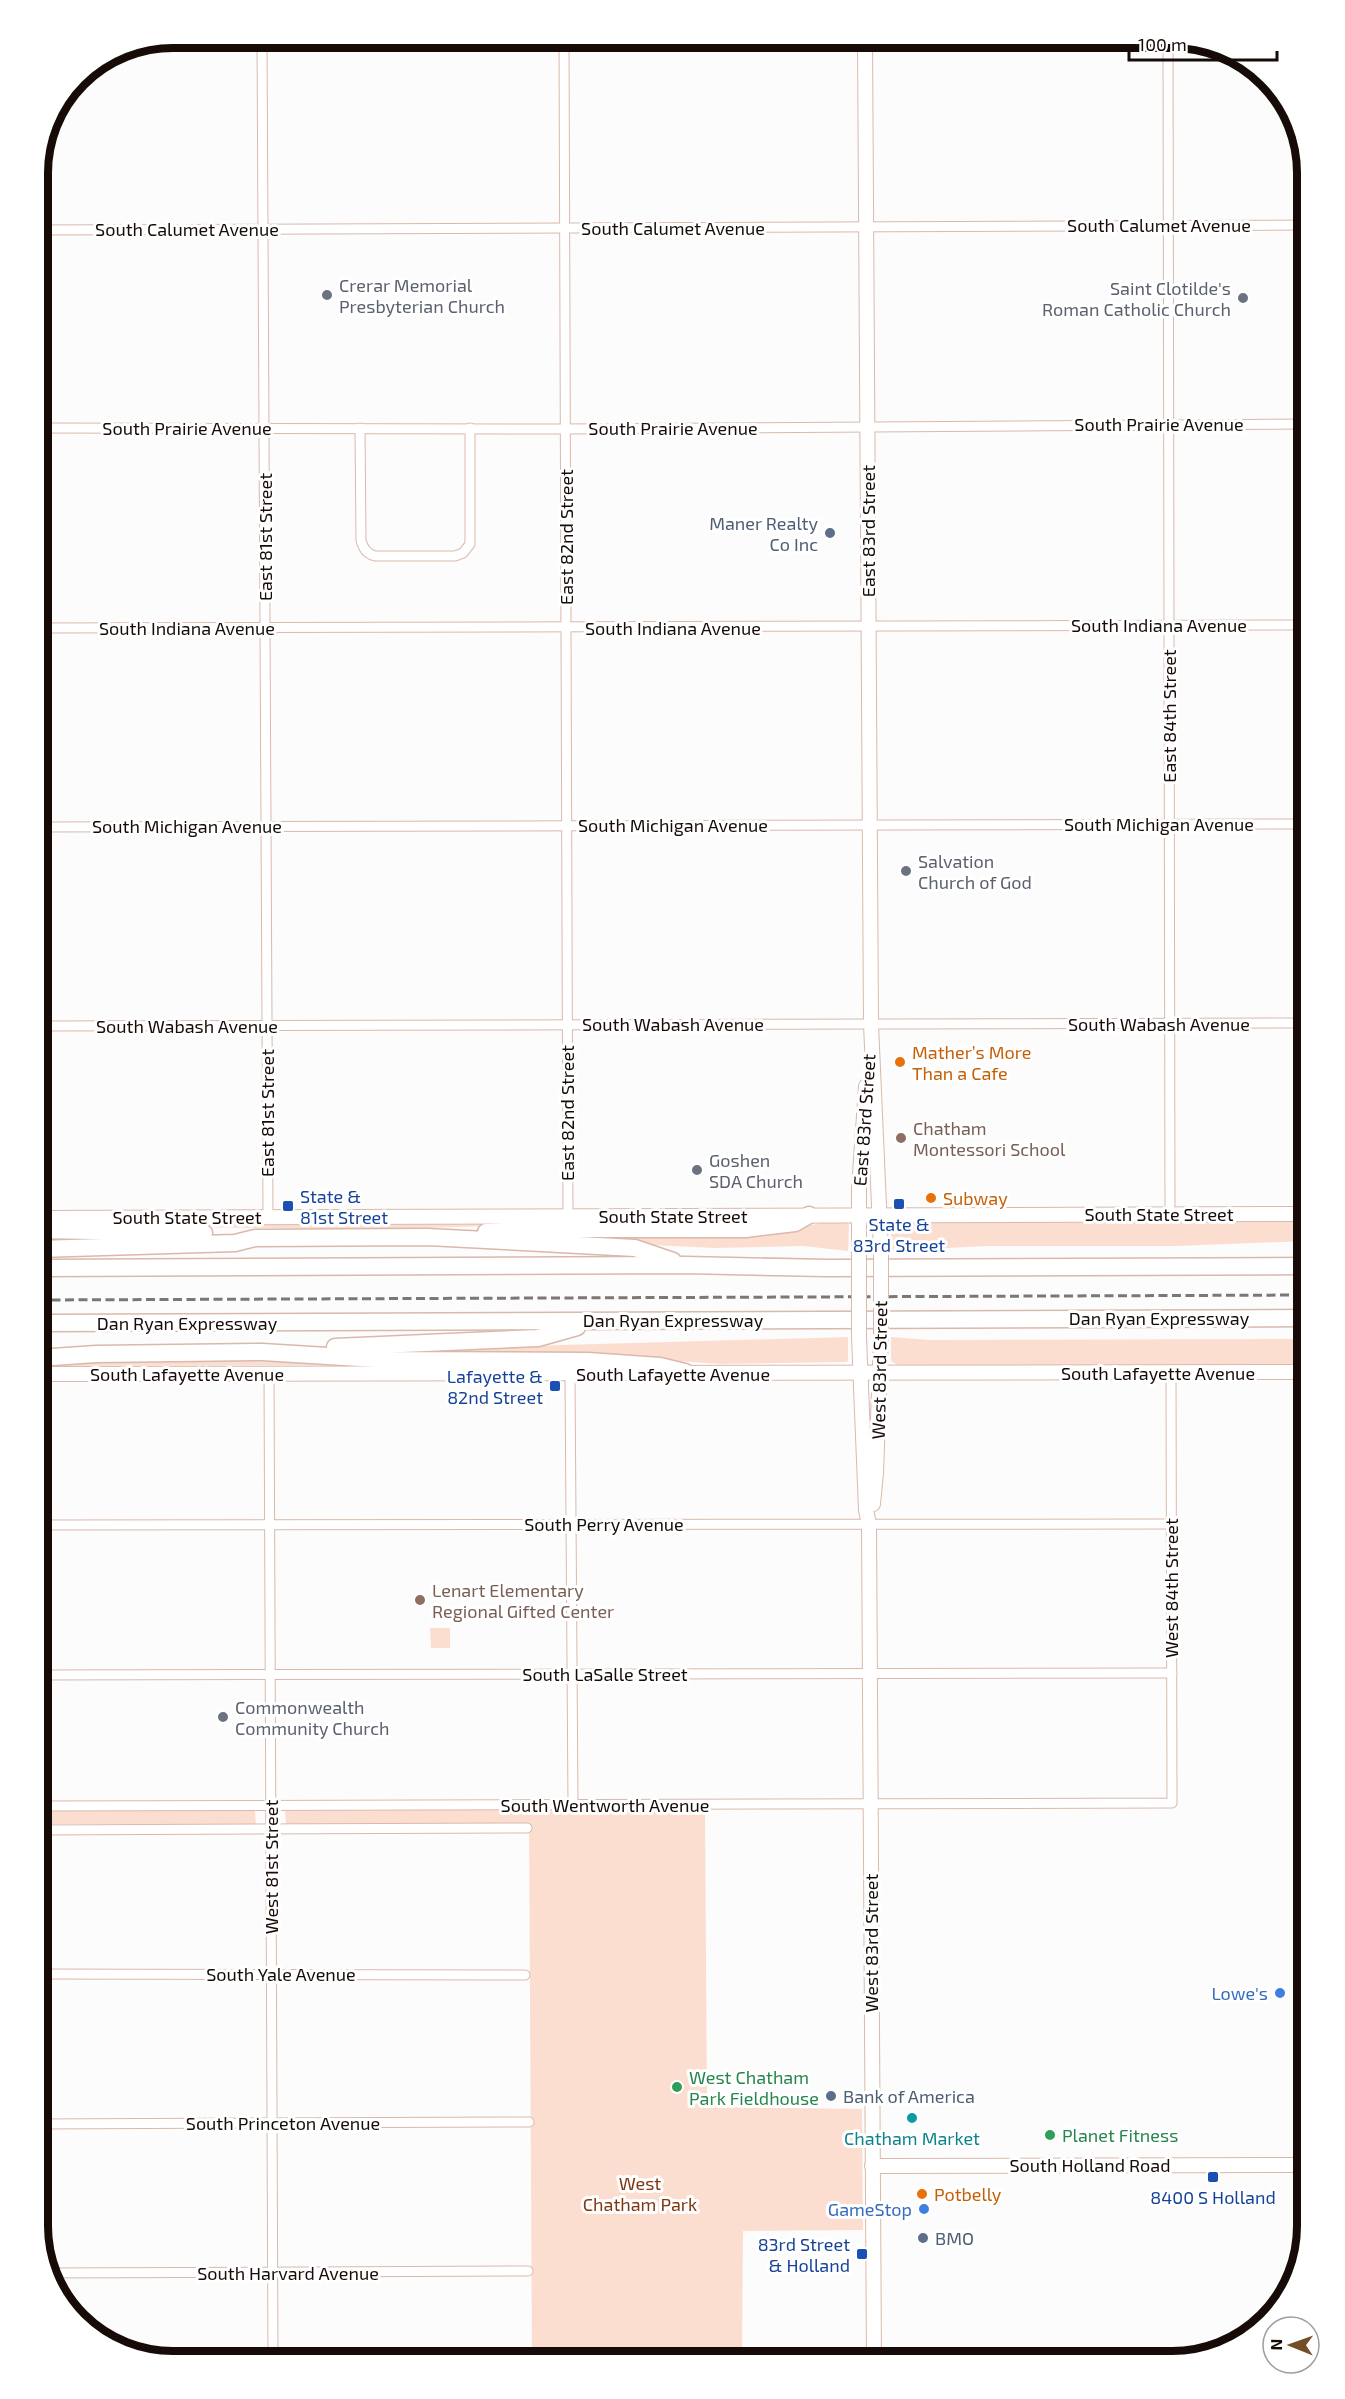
<svg xmlns="http://www.w3.org/2000/svg" width="1345" height="2399" font-family="'Exo 2',sans-serif">
<style>
.green{fill:#fcded1}
.lines{fill:none;stroke-linecap:round;stroke-linejoin:round}
.street-casing{stroke:#d9b9ab;stroke-width:11}
.secondary-casing{stroke:#d9b9ab;stroke-width:16}
.highway-casing{stroke:#d9b9ab;stroke-width:19}
.street{stroke:#fff;stroke-width:9}
.secondary{stroke:#fff;stroke-width:14}
.highway{stroke:#fff;stroke-width:16}
.rail{stroke:#7c7674;stroke-width:3;stroke-dasharray:9 4.5;stroke-linecap:butt}
.secondary-bridge-casing{stroke:#d9b9ab;stroke-width:16;stroke-linecap:butt}
.secondary-bridge{stroke:#fff;stroke-width:14}
.worship-dot{fill:#6b7280;stroke:#fff;stroke-width:2}
.service-dot{fill:#5c6f8a;stroke:#fff;stroke-width:2}
.food-dot{fill:#e8710a;stroke:#fff;stroke-width:2}
.education-dot{fill:#8d6e63;stroke:#fff;stroke-width:2}
.transit-dot{fill:#1a4fb4;stroke:#fff;stroke-width:2}
.shop-dot{fill:#3f7fe0;stroke:#fff;stroke-width:2}
.leisure-dot{fill:#2e9e5b;stroke:#fff;stroke-width:2}
.culture-dot{fill:#0f9aa8;stroke:#fff;stroke-width:2}
.labels{text-anchor:middle;dominant-baseline:central;stroke-width:6;stroke-linejoin:round;paint-order:stroke}
.street-label{font-size:18px;fill:#160b07;stroke:#fff}
.worship-label{font-size:18px;fill:#5b616d;stroke:#fff;text-anchor:start}
.service-label{font-size:18px;fill:#4e5e75;stroke:#fff;text-anchor:start}
.food-label{font-size:18px;fill:#c56008;stroke:#fff;text-anchor:start}
.education-label{font-size:18px;fill:#785e54;stroke:#fff;text-anchor:start}
.transit-label{font-size:18px;fill:#164399;stroke:#fff}
.shop-label{font-size:18px;fill:#366cbe;stroke:#fff;text-anchor:end}
.leisure-label{font-size:18px;fill:#27864d;stroke:#fff;text-anchor:start}
.culture-label{font-size:18px;fill:#0d838f;stroke:#fff}
.park-label{font-size:18px;fill:#7f3712;stroke:#fff}
.rim{fill:none;stroke:#160b07;stroke-width:8}
</style>
<rect width="100%" height="100%" fill="#fcfcfc"/>
<g class="green">
<polygon points="1307,1221 1307,1241 1177,1246 986,1246 891,1251 891,1227 894,1223"/>
<polygon points="845,1222 849,1225 848,1251 803,1246 714,1248 529,1239 787,1229 823,1223"/>
<polygon points="496,1224 496,1226 373,1229 170,1227 170,1225"/>
<polygon points="848,1337 848,1361 846,1362 722,1364 566,1354 383,1353 383,1350"/>
<polygon points="891,1337 930,1340 1307,1339 1307,1364 899,1366 891,1361"/>
<polygon points="131,1361 249,1361 371,1365 38,1366 38,1364"/>
<polygon points="430,1628 450,1628 450,1648 431,1648"/>
<polygon points="529,1809 705,1810 707,2107 862,2109 863,2230 743,2231 742,2361 532,2361 529,1823 286,1824 285,1811"/>
<polygon points="38,1811 255,1811 256,1824 38,1824"/>
</g>
<g class="lines">
<defs>
<g id="street">
<polyline points="262,38 268,1217"/>
<polyline points="564,38 568,1217"/>
<polyline points="1168,38 1170,1214"/>
<polyline points="38,230 1307,225"/>
<polyline points="38,428 565,429 1307,424"/>
<path d="M 360,428 L 361,540 C 363,549 367,554 375,556 L 455,556 L 463,553 L 470,544 L 470,428"/>
<polyline points="38,628 1307,625"/>
<polyline points="38,827 1307,824"/>
<polyline points="38,1026 1307,1023"/>
<polyline points="269,1373 273,2361"/>
<polyline points="570,1375 573,1805"/>
<polyline points="38,1525 1171,1524"/>
<polyline points="38,1675 1172,1673"/>
<polyline points="38,1806 1172,1803 1171,1373"/>
<polyline points="38,1830 527,1828"/>
<polyline points="38,1974 525,1975"/>
<polyline points="38,2124 529,2122"/>
<polyline points="48,2273 528,2271"/>
</g>
<g id="secondary">
<polyline points="865,38 871,1024 881,1251"/>
<polyline points="38,1218 1307,1214"/>
<polyline points="859,1251 859,1189 866,1086"/>
<polyline points="859,1337 866,1510 869,1524 874,2361"/>
<polyline points="38,1374 1307,1372"/>
<polyline points="873,1504 876,1473 881,1337"/>
<polyline points="872,2166 1307,2165"/>
</g>
<g id="highway">
<polyline points="38,1230 204,1233"/>
<polyline points="486,1232 540,1229 746,1229 795,1223 809,1215"/>
<polyline points="38,1249 235,1243 255,1238 428,1237 635,1248 673,1261"/>
<polyline points="38,1268 685,1265 827,1268 1307,1266"/>
<polyline points="38,1323 1307,1318"/>
<polyline points="335,1347 538,1338 577,1327"/>
<polyline points="38,1358 96,1354 262,1352 393,1360 588,1361 660,1366 685,1372"/>
</g>
</defs>
<use href="#street" class="street-casing"/>
<use href="#secondary" class="secondary-casing"/>
<use href="#highway" class="highway-casing"/>
<use href="#street" class="street"/>
<use href="#secondary" class="secondary"/>
<use href="#highway" class="highway"/>
<polyline class="rail" points="38,1300 1307,1295"/>
<defs>
<g id="secondary-bridge">
<polyline points="859,1251 859,1337"/>
<polyline points="881,1251 881,1337"/>
</g>
</defs>
<use href="#secondary-bridge" class="secondary-bridge-casing"/>
<use href="#secondary-bridge" class="secondary-bridge"/>
</g>
<g class="worship-dot">
<circle cx="327" cy="295" r="6"/>
<circle cx="1243" cy="298" r="6"/>
<circle cx="906" cy="871" r="6"/>
<circle cx="697" cy="1170" r="6"/>
<circle cx="223" cy="1717" r="6"/>
</g>
<g class="service-dot">
<circle cx="830" cy="533" r="6"/>
<circle cx="831" cy="2096" r="6"/>
<circle cx="923" cy="2238" r="6"/>
</g>
<g class="food-dot">
<circle cx="900" cy="1062" r="6"/>
<circle cx="931" cy="1198" r="6"/>
<circle cx="922" cy="2194" r="6"/>
</g>
<g class="education-dot">
<circle cx="901" cy="1138" r="6"/>
<circle cx="420" cy="1600" r="6"/>
</g>
<g class="transit-dot">
<rect x="893" y="1198" width="12" height="12" rx="3"/>
<rect x="282" y="1200" width="12" height="12" rx="3"/>
<rect x="549" y="1380" width="12" height="12" rx="3"/>
<rect x="1207" y="2171" width="12" height="12" rx="3"/>
<rect x="856" y="2248" width="12" height="12" rx="3"/>
</g>
<g class="shop-dot">
<circle cx="1280" cy="1993" r="6"/>
<circle cx="924" cy="2209" r="6"/>
</g>
<g class="leisure-dot">
<circle cx="677" cy="2087" r="6"/>
<circle cx="1050" cy="2135" r="6"/>
</g>
<circle class="culture-dot" cx="912" cy="2118" r="6"/>
<g class="labels">
<g class="street-label">
<text x="1159" y="225">South Calumet Avenue</text>
<text x="673" y="228">South Calumet Avenue</text>
<text x="187" y="229">South Calumet Avenue</text>
<text x="1159" y="424">South Prairie Avenue</text>
<text x="187" y="428">South Prairie Avenue</text>
<text x="673" y="428">South Prairie Avenue</text>
<text transform="translate(868 531) rotate(-90)">East 83rd Street</text>
<text transform="translate(265 537) rotate(-90)">East 81st Street</text>
<text transform="translate(566 537) rotate(-90)">East 82nd Street</text>
<text x="1159" y="625">South Indiana Avenue</text>
<text x="187" y="628">South Indiana Avenue</text>
<text x="673" y="628">South Indiana Avenue</text>
<text transform="translate(1169 716) rotate(-90)">East 84th Street</text>
<text x="1159" y="824">South Michigan Avenue</text>
<text x="673" y="825">South Michigan Avenue</text>
<text x="187" y="826">South Michigan Avenue</text>
<text x="673" y="1024">South Wabash Avenue</text>
<text x="1159" y="1024">South Wabash Avenue</text>
<text x="187" y="1026">South Wabash Avenue</text>
<text transform="translate(267 1113) rotate(-90)">East 81st Street</text>
<text transform="translate(567 1113) rotate(-90)">East 82nd Street</text>
<text transform="translate(864 1120) rotate(-86)">East 83rd Street</text>
<text x="1159" y="1214">South State Street</text>
<text x="673" y="1216">South State Street</text>
<text x="187" y="1217">South State Street</text>
<text x="1159" y="1318">Dan Ryan Expressway</text>
<text x="673" y="1320">Dan Ryan Expressway</text>
<text x="187" y="1323">Dan Ryan Expressway</text>
<text transform="translate(879 1370) rotate(-89)">West 83rd Street</text>
<text x="1158" y="1373">South Lafayette Avenue</text>
<text x="187" y="1374">South Lafayette Avenue</text>
<text x="673" y="1374">South Lafayette Avenue</text>
<text x="604" y="1524">South Perry Avenue</text>
<text transform="translate(1171 1588) rotate(-90)">West 84th Street</text>
<text x="605" y="1674">South LaSalle Street</text>
<text x="605" y="1805">South Wentworth Avenue</text>
<text transform="translate(271 1867) rotate(-90)">West 81st Street</text>
<text transform="translate(871 1943) rotate(-90)">West 83rd Street</text>
<text x="281" y="1974">South Yale Avenue</text>
<text x="283" y="2123">South Princeton Avenue</text>
<text x="1090" y="2165">South Holland Road</text>
<text x="288" y="2273">South Harvard Avenue</text>
</g>
<g class="worship-label">
<text x="339" y="285">Crerar Memorial<tspan x="339" dy="21">Presbyterian Church</tspan></text>
<text x="1231" y="288" text-anchor="end">Saint Clotilde's<tspan x="1231" dy="21">Roman Catholic Church</tspan></text>
<text x="918" y="861">Salvation<tspan x="918" dy="21">Church of God</tspan></text>
<text x="709" y="1160">Goshen<tspan x="709" dy="21">SDA Church</tspan></text>
<text x="235" y="1707">Commonwealth<tspan x="235" dy="21">Community Church</tspan></text>
</g>
<g class="service-label">
<text x="818" y="523" text-anchor="end">Maner Realty<tspan x="818" dy="21">Co Inc</tspan></text>
<text x="843" y="2096">Bank of America</text>
<text x="935" y="2238">BMO</text>
</g>
<g class="food-label">
<text x="912" y="1052">Mather’s More<tspan x="912" dy="21">Than a Cafe</tspan></text>
<text x="943" y="1198">Subway</text>
<text x="934" y="2194">Potbelly</text>
</g>
<g class="education-label">
<text x="913" y="1128">Chatham<tspan x="913" dy="21">Montessori School</tspan></text>
<text x="432" y="1590">Lenart Elementary<tspan x="432" dy="21">Regional Gifted Center</tspan></text>
</g>
<g class="transit-label">
<text x="300" y="1196" text-anchor="start">State &amp;<tspan x="300" dy="21">81st Street</tspan></text>
<text x="899" y="1224">State &amp;<tspan x="899" dy="21">83rd Street</tspan></text>
<text x="543" y="1376" text-anchor="end">Lafayette &amp;<tspan x="543" dy="21">82nd Street</tspan></text>
<text x="1213" y="2197">8400 S Holland</text>
<text x="850" y="2244" text-anchor="end">83rd Street<tspan x="850" dy="21">&amp; Holland</tspan></text>
</g>
<g class="shop-label">
<text x="1268" y="1993">Lowe's</text>
<text x="912" y="2209">GameStop</text>
</g>
<g class="leisure-label">
<text x="689" y="2077">West Chatham<tspan x="689" dy="21">Park Fieldhouse</tspan></text>
<text x="1062" y="2135">Planet Fitness</text>
</g>
<g class="culture-label">
<text x="912" y="2138">Chatham Market</text>
</g>
<g class="park-label">
<text x="640" y="2183">West<tspan x="640" dy="21">Chatham Park</tspan></text>
</g>
</g>
<path d="M0 0H1345V2399H0ZM173 48H1172A125 125 0 0 1 1297 173V2226A125 125 0 0 1 1172 2351H173A125 125 0 0 1 48 2226V173A125 125 0 0 1 173 48Z" fill="#fff" fill-rule="evenodd"/>
<path class="rim" d="M173 48H1172A125 125 0 0 1 1297 173V2226A125 125 0 0 1 1172 2351H173A125 125 0 0 1 48 2226V173A125 125 0 0 1 173 48Z"/>
<g transform="translate(1291 2345) rotate(271)"><circle r="28" fill="#ffffff" stroke="#a29d9c" stroke-width="1.5"/>
<path d="M0-4.5L10 22L0 15L-10 22Z" fill="#724f28"/>
<text y="-9" font-size="16" font-weight="bold" text-anchor="middle" fill="#160b07">N</text>
</g>
<path d="M1129 51v9h148v-9" fill="none" stroke="#160b07" stroke-width="3"/>
<text x="1138" y="51" font-size="18" fill="#160b07" stroke="#ffffff" stroke-width="4.5" paint-order="stroke">100 m</text>
</svg>
